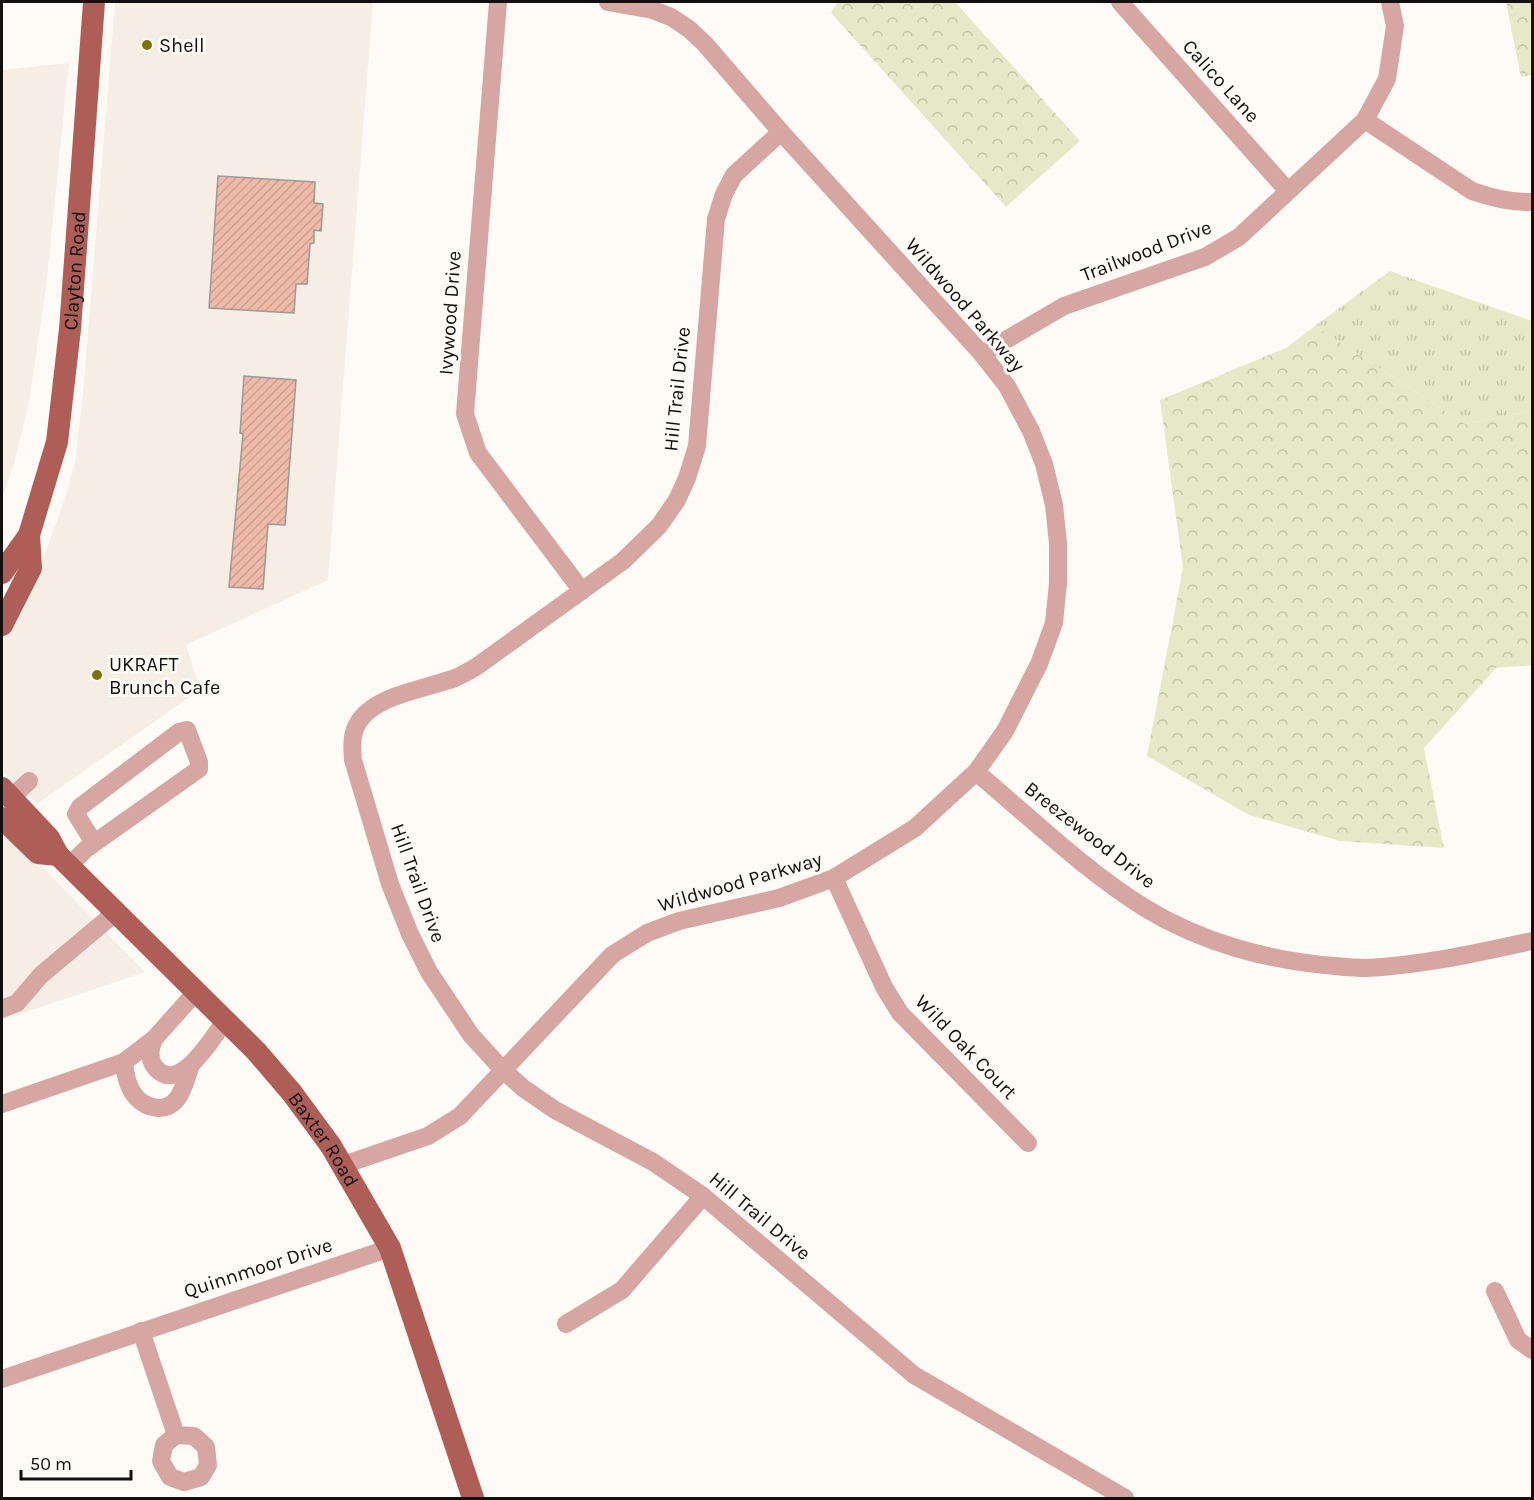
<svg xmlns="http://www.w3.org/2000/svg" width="1534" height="1500" font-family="Karla,sans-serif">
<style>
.built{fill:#f6eee4}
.grass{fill:url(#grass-tufts)}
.forest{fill:url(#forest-crowns)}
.building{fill:url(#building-hatch);stroke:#9e9896;stroke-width:1.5}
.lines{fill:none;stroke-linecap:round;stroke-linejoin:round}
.minor{stroke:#d6a6a2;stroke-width:18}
.major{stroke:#af5d57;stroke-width:22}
.poi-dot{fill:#806f0e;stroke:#fefbf6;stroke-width:2}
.labels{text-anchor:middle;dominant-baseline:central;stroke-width:6;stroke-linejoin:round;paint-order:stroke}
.poi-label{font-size:20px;fill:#121110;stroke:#fefbf6;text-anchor:start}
.street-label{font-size:20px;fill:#121110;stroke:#fefbf6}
</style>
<defs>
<pattern id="grass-tufts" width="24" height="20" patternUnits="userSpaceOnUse" patternTransform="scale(1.5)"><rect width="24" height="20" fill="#e5e9c7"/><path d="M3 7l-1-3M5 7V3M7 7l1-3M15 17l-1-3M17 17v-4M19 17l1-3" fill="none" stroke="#c3c7aa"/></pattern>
<pattern id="forest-crowns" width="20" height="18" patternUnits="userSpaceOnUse" patternTransform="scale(1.5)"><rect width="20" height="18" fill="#e5e9c7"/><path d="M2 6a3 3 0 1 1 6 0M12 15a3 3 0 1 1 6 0" fill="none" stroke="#c3c7aa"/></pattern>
<pattern id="building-hatch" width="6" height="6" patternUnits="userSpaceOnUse" patternTransform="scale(1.5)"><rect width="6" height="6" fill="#f0baa9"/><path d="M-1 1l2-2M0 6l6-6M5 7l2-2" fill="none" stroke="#cd9f90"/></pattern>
</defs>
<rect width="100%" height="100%" fill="#fefbf6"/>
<g class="built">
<polygon points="115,2 373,2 328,580 186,645 200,690 37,804 2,771 2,642 14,621 39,569 61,510 75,463 83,393"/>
<polygon points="69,63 46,288 29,402 14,464 2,499 2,70"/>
<polygon points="2,826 145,972 2,1020"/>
</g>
<polygon class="grass" points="1390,271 1532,321 1532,411 1465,424 1315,326"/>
<g class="forest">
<polygon points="838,2 955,2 1080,141 1006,207 831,13"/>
<polygon points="1506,2 1532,2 1532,75 1521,77"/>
<polygon points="1315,326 1465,424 1532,411 1532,665 1496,668 1424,748 1444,848 1340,841 1249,815 1147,756 1183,568 1160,400 1286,348"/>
</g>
<g class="building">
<polygon points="218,176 315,182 314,203 323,204 321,231 314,230 314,243 310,244 307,284 296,284 294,313 209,308"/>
<polygon points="244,376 296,380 285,525 268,524 263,589 229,587 243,434 240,433"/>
</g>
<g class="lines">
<g class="minor">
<polyline points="498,2 465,414 478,453 582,591"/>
<polyline points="1120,2 1287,190"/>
<path d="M 1365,120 L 1472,191 C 1492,198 1511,203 1532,202"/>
<path d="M 781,132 L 734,175 L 724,194 L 716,219 L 697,446 L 687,478 L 677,500 L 659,526 L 623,561 L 476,667 C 469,671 462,675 455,678 C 426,689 374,695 358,723 C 351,734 352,748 353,760 L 390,884 L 410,934 L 429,972 L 471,1035 L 502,1069 L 523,1088 L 555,1110 L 653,1162 L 703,1196 L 914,1375 L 1125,1498"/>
<polyline points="982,354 1064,306 1205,257 1239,237 1365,120 1387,79 1395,26 1390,2"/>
<path d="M 976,772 C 1031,818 1084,870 1145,908 C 1202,943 1270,961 1335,966 C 1345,967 1356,968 1367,968 C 1423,965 1478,953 1532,941"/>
<polyline points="11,798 29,781"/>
<polyline points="69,866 86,849 199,769 199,762 187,730 179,732 80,807 76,814 94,843"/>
<polyline points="834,878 884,987 900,1013 1028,1143"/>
<polyline points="2,1009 17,1003 41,975 116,912"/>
<path d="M 154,1039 C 150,1048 148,1057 154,1066 C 178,1098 212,1038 225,1021"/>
<path d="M 124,1062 C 125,1074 128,1088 136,1097 C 147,1109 166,1113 177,1099 C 184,1090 187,1076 191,1065"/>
<polyline points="2,1104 124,1062 154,1039 196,992"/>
<polyline points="343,1165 428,1136 460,1116 612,955 647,933 679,921 779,898 834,878 915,828 976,772 1005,731 1039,664 1054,623 1058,583 1058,543 1054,505 1044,464 1031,431 1007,386 982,354 781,132 705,44 689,29 671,17 653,10 608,2"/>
<polyline points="1495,1291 1518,1340 1532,1350"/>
<polyline points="566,1324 622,1290 703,1196"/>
<polyline points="141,1331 176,1435 164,1445 161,1461 170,1477 184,1482 201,1477 208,1465 206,1447 194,1436 176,1435"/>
<polyline points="2,1379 390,1248"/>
</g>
<g class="major">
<path id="s1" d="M 2,573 L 29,535 L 57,442 L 70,329 L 94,2"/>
<polyline points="2,625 31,568 29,535"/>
<path id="s2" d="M 2,788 L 49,838 L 58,855 L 256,1051 L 292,1093 L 331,1146 L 390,1248 L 473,1498"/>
<polyline points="2,818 38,853 58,855"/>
</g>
</g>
<g class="poi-dot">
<circle cx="147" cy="45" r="6"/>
<circle cx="97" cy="675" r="6"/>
</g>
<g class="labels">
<g class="poi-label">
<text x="159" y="45">Shell</text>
<text x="109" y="664">UKRAFT<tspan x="109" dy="23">Brunch Cafe</tspan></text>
</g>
<g class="street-label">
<text transform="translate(1221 81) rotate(48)">Calico Lane</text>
<text transform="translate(1146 251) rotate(-21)">Trailwood Drive</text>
<text stroke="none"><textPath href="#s1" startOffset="316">Clayton Road</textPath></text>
<text transform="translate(965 305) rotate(49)">Wildwood Parkway</text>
<text transform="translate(450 313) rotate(-86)">Ivywood Drive</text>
<text transform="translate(677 389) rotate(-84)">Hill Trail Drive</text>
<text transform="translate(1090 835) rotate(38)">Breezewood Drive</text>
<text transform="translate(740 882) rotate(-16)">Wildwood Parkway</text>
<text transform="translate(418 883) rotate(70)">Hill Trail Drive</text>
<text transform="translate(966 1047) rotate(46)">Wild Oak Court</text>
<text stroke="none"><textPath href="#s2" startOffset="478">Baxter Road</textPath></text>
<text transform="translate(760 1216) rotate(40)">Hill Trail Drive</text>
<text transform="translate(258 1268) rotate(-18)">Quinnmoor Drive</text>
</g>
</g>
<rect width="1534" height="1500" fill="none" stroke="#121110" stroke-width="6"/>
<path d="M21 1470v9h110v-9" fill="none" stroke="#121110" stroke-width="3"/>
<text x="30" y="1470" font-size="18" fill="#121110" stroke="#fefbf6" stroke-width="4.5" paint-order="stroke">50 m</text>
</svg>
